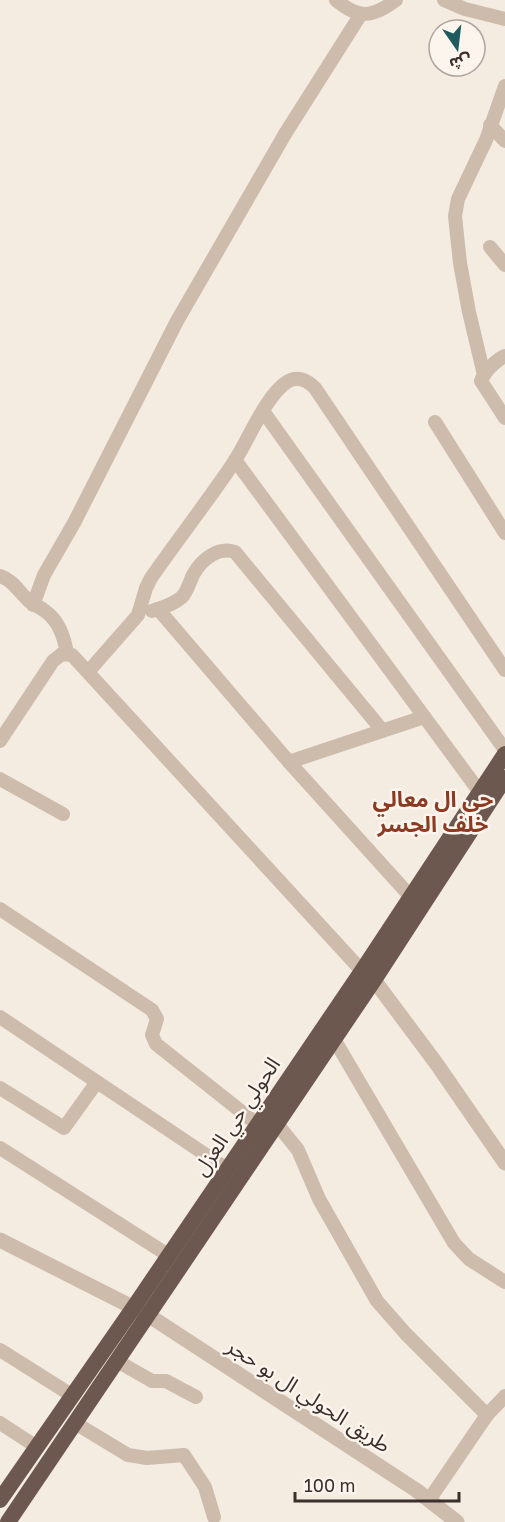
<svg xmlns="http://www.w3.org/2000/svg" width="505" height="1522" font-family="'Golos Text','Noto Sans Arabic',sans-serif">
<style>
.lines{fill:none;stroke-linecap:round;stroke-linejoin:round}
.minor{stroke:#cdbbac;stroke-width:14}
.tertiary{stroke:#cdbbac;stroke-width:15}
.trunk{stroke:#6c584f;stroke-width:16}
.labels{text-anchor:middle;dominant-baseline:central;stroke-width:5;stroke-linejoin:round;paint-order:stroke}
.street-label{font-size:21px;fill:#3b302b;stroke:#fbf5ee}
.neighbourhood-label{font-size:22px;font-weight:bold;fill:#8c3b22;stroke:#fbf5ee}
</style>
<rect width="100%" height="100%" fill="#f4ebe1"/>
<g class="lines">
<g class="minor">
<path d="M 336,0 C 359,19 372,18 396,0"/>
<polyline points="444,0 465,9 505,19"/>
<polyline points="490,125 505,141"/>
<polyline points="490,247 505,265"/>
<path d="M 505,356 C 496,360 484,372 481,381 L 505,418"/>
<polyline points="484,375 469,312 460,263 455,216 458,199 486,140 505,86"/>
<polyline points="263,411 505,750"/>
<polyline points="435,422 505,533"/>
<polyline points="235,460 479,791"/>
<path d="M 0,576 C 13,580 19,592 29,601 C 34,605 40,607 45,611 C 59,621 64,637 67,653"/>
<polyline points="33,605 44,575 74,523 177,321 285,134 361,14"/>
<polyline points="158,609 289,762 410,896"/>
<path d="M 152,611 C 163,607 173,605 182,597 C 188,590 189,583 193,575 C 201,560 218,546 235,552 L 382,730"/>
<path d="M 88,672 L 138,615 L 146,588 L 151,578 C 178,539 208,501 234,462 C 248,441 266,395 287,382 C 297,375 307,380 315,388 L 505,670"/>
<polyline points="0,741 53,661 62,654 72,655 362,971"/>
<polyline points="289,762 424,717"/>
<polyline points="0,779 63,814"/>
<polyline points="0,909 152,1010 157,1019 152,1035 156,1044 257,1124"/>
<polyline points="0,1017 227,1169"/>
<polyline points="334,1039 454,1243 469,1259 505,1282"/>
<polyline points="0,1088 64,1128 97,1082"/>
<polyline points="277,1124 298,1150 319,1199 377,1301 406,1334 487,1415"/>
<polyline points="0,1148 168,1255"/>
<polyline points="0,1350 73,1396"/>
<polyline points="117,1361 152,1381 166,1381 196,1397"/>
<polyline points="0,1423 37,1447"/>
<polyline points="75,1423 128,1455 147,1458 184,1455 205,1487 214,1517"/>
<polyline points="429,1500 487,1415 505,1396"/>
</g>
<g class="tertiary">
<polyline points="374,980 436,1063 505,1163"/>
<polyline points="0,1240 148,1315 416,1490 457,1522"/>
</g>
<g class="trunk">
<polyline points="0,1500 134,1307 362,971 505,754"/>
<polyline points="8,1522 374,980 505,778"/>
</g>
</g>
<g class="labels">
<g class="street-label">
<text transform="translate(236 1116) rotate(-56)">الحولي حي العزل</text>
<text transform="translate(309 1395) rotate(33)">طريق الحولي ال بو حجر</text>
</g>
<g class="neighbourhood-label">
<text x="433" y="798">حي ال معالي<tspan x="433" dy="25">خلف الجسر</tspan></text>
</g>
</g>
<g transform="translate(457 48) rotate(166)"><circle r="28" fill="#fbf5ee" stroke="#aea6a0" stroke-width="1.5"/>
<path d="M0-4.5L10 22L0 15L-10 22Z" fill="#1f5a5e"/>
<text y="-9" font-size="16" font-weight="bold" text-anchor="middle" fill="#3b302b">ش</text>
</g>
<path d="M295 1492v9h164v-9" fill="none" stroke="#3b302b" stroke-width="3"/>
<text x="304" y="1492" font-size="18" fill="#3b302b" stroke="#fbf5ee" stroke-width="4.5" paint-order="stroke">100 m</text>
</svg>
